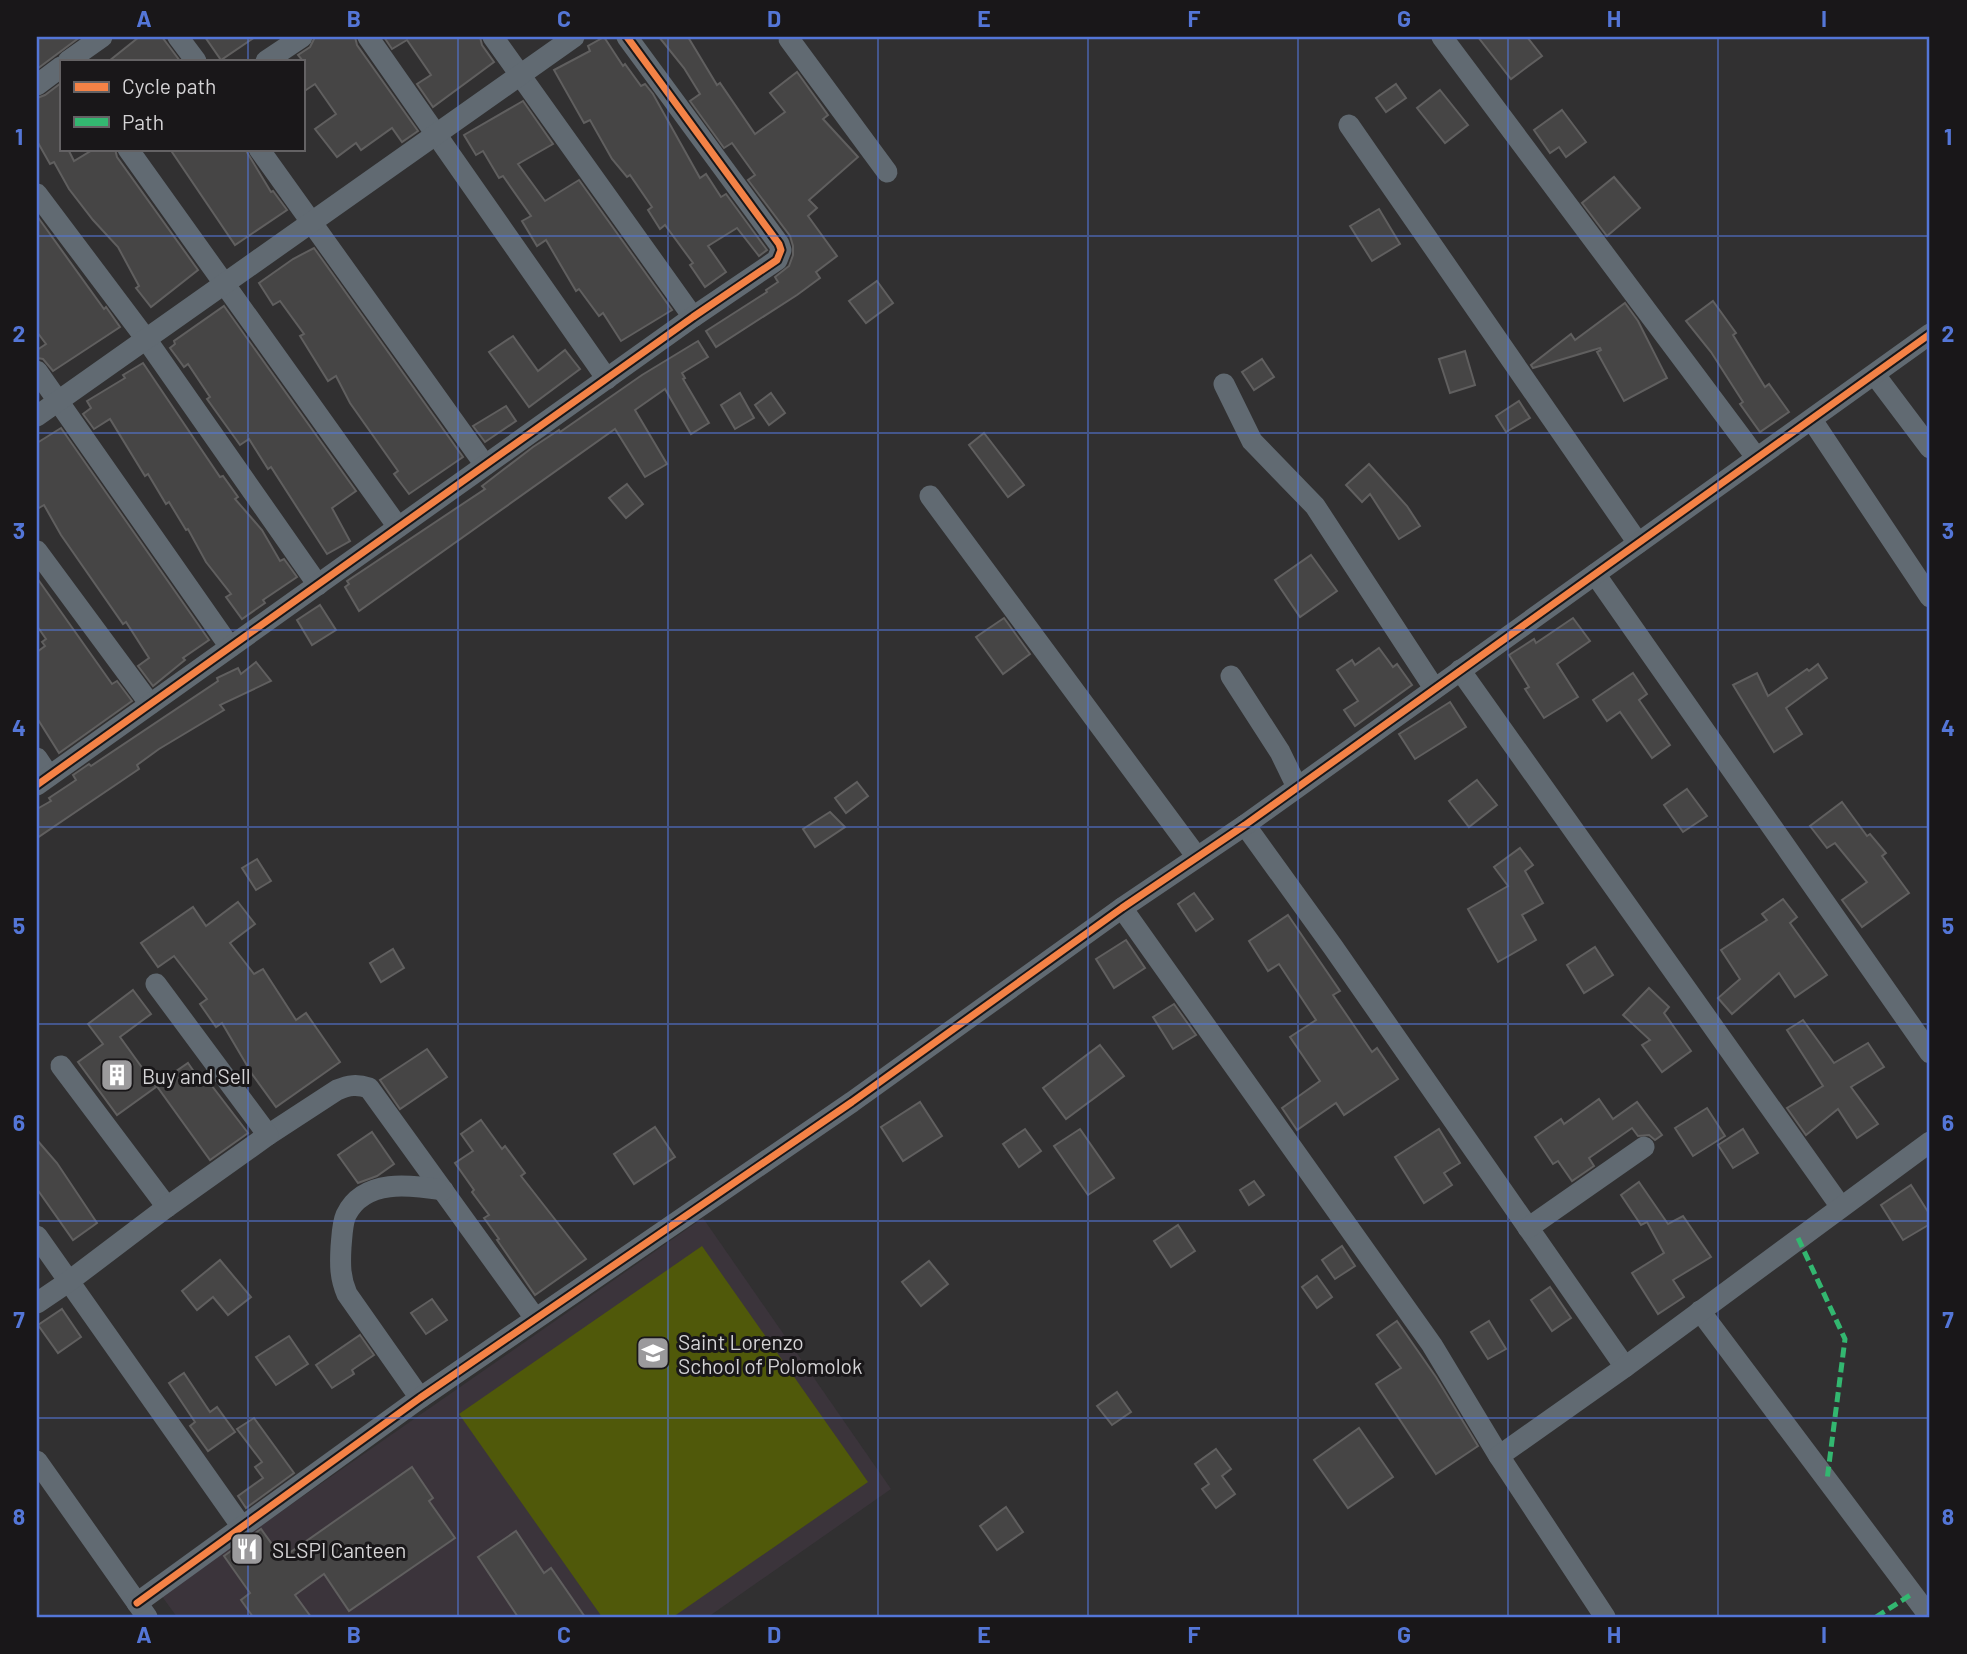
<svg xmlns="http://www.w3.org/2000/svg" width="1967" height="1654" font-family="Barlow,sans-serif">
<style>
.built{fill:#3b343b}
.green{fill:#50590a}
.building{fill:#464545;stroke:#605f5f;stroke-width:2}
.lines{fill:none;stroke-linecap:round;stroke-linejoin:round}
.minor{stroke:#616a72;stroke-width:21}
.quiet{stroke:#33b770;stroke-width:5;stroke-dasharray:10 5;stroke-linecap:butt}
.cycleway-casing{stroke:#191719;stroke-width:11}
.cycleway{stroke:#f48246;stroke-width:7}
.grid{fill:none;stroke:#5476d7;stroke-width:2;stroke-opacity:0.55}
.labels{text-anchor:middle;dominant-baseline:central;stroke-width:6;stroke-linejoin:round;paint-order:stroke}
.poi-label{font-size:21px;fill:#d4d3d5;stroke:#191719;text-anchor:start}
.neatline{fill:none;stroke:#5476d7;stroke-width:2.5}
.grid-label{font-size:23px;text-anchor:middle;font-weight:bold;fill:#5476d7}
</style>
<rect width="100%" height="100%" fill="#313031"/>
<polygon class="built" points="703,1218 891,1489 708,1617 177,1617 161,1595"/>
<polygon class="green" points="702,1246 868,1482 673,1617 602,1617 459,1414"/>
<g class="building">
<polygon points="37,37 80,37 37,69"/>
<polygon points="139,37 162,37 180,61 109,61"/>
<polygon points="205,37 255,37 221,60"/>
<polygon points="315,37 355,37 357,45 418,131 402,142 392,128 361,150 356,143 337,157 315,129 336,114 315,84 303,92 303,61 298,55 310,47"/>
<polygon points="384,37 480,37 482,45 494,62 433,107 417,84 431,75 407,40 392,49"/>
<polygon points="604,37 623,66 625,64 641,86 645,84 653,94 700,178 706,174 721,197 726,194 767,250 759,256 737,228 708,246 726,272 705,287 690,265 693,263 665,225 660,229 648,210 652,207 630,175 627,177 612,159 590,120 584,123 554,70 590,51 588,46"/>
<polygon points="659,37 688,37 717,85 720,83 755,134 785,112 770,93 797,72 828,115 823,119 858,157 809,200 817,208 808,216 837,256 816,272 820,278 797,295 716,347 706,331 767,292 766,290 778,282 775,277 789,266 793,255 793,246 790,236 748,180 755,175 732,143 724,148 690,101 700,94 684,68"/>
<polygon points="1478,37 1527,37 1542,56 1511,79"/>
<polygon points="61,83 61,149 68,149 74,161 94,149 115,149 117,157 198,270 151,307 136,288 139,286 118,247 93,220 69,189 54,162 50,164 37,141 37,98 45,95"/>
<polygon points="1396,84 1406,98 1386,112 1376,98"/>
<polygon points="1440,90 1468,125 1445,143 1417,108"/>
<polygon points="523,101 553,144 518,164 545,201 579,180 672,310 621,341 603,313 599,316 579,289 576,291 546,240 537,246 522,221 531,216 503,176 499,178 483,151 476,155 464,135"/>
<polygon points="1562,110 1586,142 1566,157 1559,147 1550,153 1534,130"/>
<polygon points="170,149 245,149 271,192 273,191 287,210 235,245"/>
<polygon points="1614,177 1640,208 1607,236 1582,203"/>
<polygon points="1379,209 1400,244 1372,261 1350,226"/>
<polygon points="37,216 104,309 106,307 120,327 53,371 43,359 37,358 37,350 46,344 37,332"/>
<polygon points="314,248 463,457 409,494 394,474 398,471 350,403 336,376 328,381 300,336 304,334 280,301 273,305 259,283 293,259"/>
<polygon points="877,281 893,303 866,323 849,301"/>
<polygon points="1713,301 1736,333 1733,335 1765,387 1769,384 1789,412 1760,432 1740,404 1743,402 1711,352 1686,321"/>
<polygon points="1625,303 1638,321 1667,378 1624,401 1597,352 1601,350 1600,348 1533,368 1531,365 1571,334 1575,340"/>
<polygon points="224,306 356,491 332,508 350,541 327,554 271,467 268,469 249,439 240,445 207,399 210,397 188,364 184,367 170,348 175,344 174,341"/>
<polygon points="513,336 538,371 565,350 580,369 529,407 489,352"/>
<polygon points="698,341 708,357 682,373 685,378 683,379 709,423 691,434 665,389 635,410 667,464 645,477 615,429 359,611 345,587 349,584 347,581 485,489 482,486 533,447 559,430 560,432 642,375"/>
<polygon points="1465,351 1475,385 1450,393 1439,359"/>
<polygon points="1262,359 1274,377 1254,390 1242,372"/>
<polygon points="143,363 220,477 223,476 238,497 235,499 262,530 280,561 284,559 297,577 263,600 265,603 242,619 226,597 231,594 206,562 188,529 186,530 169,502 166,504 148,474 145,476 110,419 94,429 83,414 91,408 87,401 125,378 123,375"/>
<polygon points="740,393 754,418 735,429 721,405"/>
<polygon points="771,393 785,413 769,425 755,405"/>
<polygon points="1519,401 1530,418 1506,432 1496,416"/>
<polygon points="506,406 516,421 485,442 473,426"/>
<polygon points="61,428 209,640 183,658 185,660 153,686 138,666 149,658 126,622 123,624 61,535 44,505 37,509 37,443"/>
<polygon points="984,433 1024,485 1008,497 969,445"/>
<polygon points="1369,464 1407,506 1420,526 1399,539 1370,494 1362,502 1346,485"/>
<polygon points="627,484 643,504 626,518 609,498"/>
<polygon points="1311,555 1337,591 1300,617 1275,580"/>
<polygon points="37,578 112,684 117,681 132,701 59,753 37,718 37,652 45,646 42,642 46,639 37,626"/>
<polygon points="320,605 336,630 312,645 297,620"/>
<polygon points="1004,618 1030,654 1003,674 976,637"/>
<polygon points="1573,618 1590,641 1557,664 1578,697 1544,718 1525,689 1529,687 1509,655 1534,639 1536,643"/>
<polygon points="1379,648 1393,667 1397,664 1412,685 1355,726 1344,710 1358,701 1337,670 1352,660 1355,665"/>
<polygon points="256,662 271,681 220,705 224,710 159,749 137,765 139,769 37,838 37,809 51,801 49,798 76,780 73,775 89,764 91,766 218,681 217,678 238,668 241,674"/>
<polygon points="1818,664 1827,678 1786,708 1802,734 1774,752 1733,685 1757,673 1768,696 1807,669 1809,671"/>
<polygon points="1633,673 1647,694 1639,700 1670,745 1652,758 1620,712 1607,721 1593,700"/>
<polygon points="1450,702 1466,727 1415,759 1399,734"/>
<polygon points="1477,780 1497,805 1469,827 1449,801"/>
<polygon points="857,782 868,796 846,813 835,798"/>
<polygon points="1687,789 1707,816 1683,832 1664,805"/>
<polygon points="1842,802 1867,836 1870,834 1886,853 1882,856 1909,893 1862,927 1842,900 1867,882 1835,843 1827,848 1810,826"/>
<polygon points="830,812 845,827 815,847 803,829"/>
<polygon points="1520,848 1533,865 1525,871 1543,903 1522,915 1536,940 1498,962 1468,909 1508,886 1494,867"/>
<polygon points="257,859 271,881 256,890 242,868"/>
<polygon points="1194,893 1213,919 1196,931 1178,904"/>
<polygon points="1783,899 1797,917 1790,923 1827,975 1795,997 1779,973 1732,1014 1718,998 1740,979 1721,950 1767,920 1762,914"/>
<polygon points="238,902 255,924 230,943 254,974 263,969 296,1020 306,1013 340,1062 276,1107 252,1074 222,1023 216,1027 200,1004 207,999 174,956 158,967 141,943 193,907 206,926"/>
<polygon points="1288,915 1340,991 1333,995 1372,1052 1377,1048 1398,1079 1344,1115 1336,1103 1297,1130 1282,1108 1320,1081 1290,1037 1316,1020 1279,964 1268,971 1249,941"/>
<polygon points="1126,940 1145,968 1114,988 1096,959"/>
<polygon points="1595,947 1613,975 1584,993 1567,965"/>
<polygon points="393,949 404,968 381,982 370,963"/>
<polygon points="1649,988 1669,1007 1664,1013 1691,1051 1662,1072 1642,1045 1650,1040 1623,1015"/>
<polygon points="133,990 151,1014 120,1037 156,1087 117,1115 78,1062 103,1044 88,1024"/>
<polygon points="1174,1004 1196,1035 1173,1049 1153,1017"/>
<polygon points="1803,1020 1834,1063 1868,1043 1884,1067 1851,1087 1878,1124 1857,1138 1838,1109 1806,1135 1787,1108 1823,1086 1787,1030"/>
<polygon points="1100,1045 1124,1076 1066,1119 1043,1088"/>
<polygon points="427,1049 447,1077 400,1109 380,1080"/>
<polygon points="188,1063 197,1076 202,1073 248,1133 210,1160 156,1085"/>
<polygon points="1599,1099 1613,1119 1637,1102 1662,1135 1655,1140 1649,1135 1638,1136 1632,1128 1589,1158 1594,1166 1572,1181 1558,1161 1553,1164 1535,1137 1561,1119 1564,1124"/>
<polygon points="920,1102 942,1136 903,1161 881,1127"/>
<polygon points="1707,1108 1725,1136 1693,1156 1675,1128"/>
<polygon points="481,1120 502,1149 505,1146 525,1173 521,1176 586,1259 535,1295 497,1240 499,1239 484,1218 489,1215 472,1192 474,1190 455,1163 473,1151 461,1134"/>
<polygon points="655,1127 675,1157 634,1184 614,1154"/>
<polygon points="1025,1129 1041,1151 1019,1167 1003,1144"/>
<polygon points="1080,1129 1114,1178 1088,1195 1054,1146"/>
<polygon points="1439,1129 1460,1163 1444,1173 1452,1185 1424,1203 1395,1157"/>
<polygon points="1743,1129 1758,1153 1733,1168 1718,1145"/>
<polygon points="372,1132 394,1164 377,1176 358,1183 338,1155"/>
<polygon points="37,1140 57,1163 97,1223 73,1240 37,1189"/>
<polygon points="1254,1181 1264,1195 1249,1205 1240,1190"/>
<polygon points="1639,1182 1668,1224 1683,1216 1711,1257 1673,1280 1684,1297 1658,1314 1632,1273 1664,1253 1647,1222 1641,1225 1621,1195"/>
<polygon points="1911,1185 1930,1215 1930,1224 1903,1240 1881,1205"/>
<polygon points="1178,1225 1195,1251 1171,1267 1154,1241"/>
<polygon points="1342,1246 1355,1266 1335,1279 1322,1260"/>
<polygon points="220,1260 251,1297 228,1315 213,1297 197,1310 182,1291"/>
<polygon points="929,1261 948,1284 921,1306 902,1282"/>
<polygon points="1317,1276 1332,1297 1317,1308 1302,1287"/>
<polygon points="1550,1287 1571,1318 1552,1331 1531,1300"/>
<polygon points="432,1299 447,1320 426,1334 411,1313"/>
<polygon points="62,1309 81,1337 58,1353 38,1325"/>
<polygon points="1397,1321 1436,1377 1478,1446 1436,1474 1376,1384 1401,1368 1377,1335"/>
<polygon points="1489,1321 1506,1349 1488,1359 1471,1332"/>
<polygon points="360,1335 374,1355 352,1370 354,1374 332,1388 316,1365"/>
<polygon points="289,1336 308,1364 276,1385 256,1357"/>
<polygon points="184,1373 210,1412 217,1407 235,1432 208,1451 190,1426 195,1422 169,1383"/>
<polygon points="1117,1392 1131,1412 1112,1425 1097,1406"/>
<polygon points="254,1418 294,1473 246,1508 238,1496 263,1478 255,1467 262,1462 237,1429"/>
<polygon points="1359,1428 1393,1477 1348,1508 1314,1460"/>
<polygon points="1216,1449 1231,1469 1222,1476 1235,1494 1216,1508 1202,1489 1209,1484 1195,1464"/>
<polygon points="412,1467 433,1498 429,1501 455,1538 349,1611 324,1574 295,1595 311,1617 253,1617 241,1600 250,1593 224,1556 261,1529 282,1558"/>
<polygon points="1006,1507 1023,1532 997,1550 980,1526"/>
<polygon points="516,1531 544,1573 551,1568 585,1617 518,1617 478,1557"/>
</g>
<g class="lines">
<g class="minor">
<polyline points="178,37 196,61"/>
<polyline points="368,37 607,379"/>
<polyline points="493,37 693,317"/>
<polyline points="1442,37 1756,457"/>
<polyline points="789,39 887,172"/>
<polyline points="68,61 102,37"/>
<polyline points="266,61 302,37"/>
<polyline points="37,85 61,67"/>
<polyline points="1349,125 1638,543"/>
<polyline points="128,149 398,527"/>
<polyline points="259,149 485,465"/>
<polyline points="37,194 146,339 318,585"/>
<polyline points="37,371 230,647"/>
<polyline points="1875,375 1930,448"/>
<polyline points="1224,384 1252,441 1315,506 1434,688"/>
<polyline points="37,416 574,37"/>
<polyline points="1812,420 1930,597"/>
<polyline points="930,496 1197,857"/>
<polyline points="37,551 150,704"/>
<polyline points="1595,574 1930,1053"/>
<polyline points="1460,670 1841,1207"/>
<polyline points="1231,676 1280,752 1297,787"/>
<polyline points="37,758 49,776"/>
<polyline points="37,785 693,317 777,260 781,250 779,244 627,37"/>
<polyline points="1245,825 1333,947 1625,1367"/>
<polyline points="1122,908 1432,1345 1499,1456"/>
<polyline points="61,1066 167,1207"/>
<path d="M 268,1135 L 337,1090 C 349,1085 357,1084 369,1088 L 535,1318"/>
<polyline points="1528,1228 1644,1147"/>
<polyline points="37,1236 242,1527"/>
<polyline points="37,1303 68,1282 167,1207 268,1135 156,984"/>
<polyline points="1700,1311 1930,1617"/>
<path d="M 420,1398 L 347,1294 C 340,1278 340,1265 341,1247 C 342,1237 342,1224 346,1215 C 364,1178 411,1185 443,1190"/>
<polyline points="37,1461 147,1617"/>
<polyline points="137,1603 420,1398 852,1102 1122,908 1245,825 1930,334"/>
<polyline points="1605,1617 1499,1456 1625,1367 1930,1142"/>
</g>
<g class="quiet">
<polyline points="1798,1238 1845,1339 1827,1480"/>
<polyline points="1876,1617 1912,1594"/>
</g>
<defs>
<g id="cycleway">
<polyline points="37,785 693,317 777,260 781,250 779,244 627,37"/>
<polyline points="137,1603 420,1398 852,1102 1122,908 1245,825 1930,334"/>
</g>
</defs>
<use href="#cycleway" class="cycleway-casing"/>
<use href="#cycleway" class="cycleway"/>
</g>
<path class="grid" d="M 248,37 L 248,61M 458,37 L 458,1617M 668,37 L 668,1617M 878,37 L 878,1617M 1088,37 L 1088,1617M 1298,37 L 1298,1617M 1508,37 L 1508,1617M 1718,37 L 1718,1617M 248,149 L 248,1617M 37,236 L 1930,236M 37,433 L 1930,433M 37,630 L 1930,630M 37,827 L 1930,827M 37,1024 L 1930,1024M 37,1221 L 1930,1221M 37,1418 L 1930,1418"/>
<defs>
<symbol id="building-square" viewBox="-11 -11 22 22"><rect x="-9" y="-9" width="18" height="18" rx="4" fill="#9b9a9c" stroke="#191719"/><path d="M-4-6H4V6H1V3H-1V6H-4ZM-2.5-4.3h1.7v1.8h-1.7ZM.8-4.3h1.7v1.8H.8ZM-2.5-1h1.7V.8h-1.7ZM.8-1h1.7V.8H.8Z" fill="#fff"/></symbol>
<symbol id="school-square" viewBox="-11 -11 22 22"><rect x="-9" y="-9" width="18" height="18" rx="4" fill="#9b9a9c" stroke="#191719"/><path d="M0-5L7-2L0 1L-7-2ZM-4 1L0 2.5L4 1V4Q0 6-4 4Z" fill="#fff"/></symbol>
<symbol id="restaurant-square" viewBox="-11 -11 22 22"><rect x="-9" y="-9" width="18" height="18" rx="4" fill="#9b9a9c" stroke="#191719"/><path d="M-5-6h1v4h1v-4h1v4h1v-4h1v5L-1.5 .5V6h-2V.5L-5-1ZM5-6V6H3V1.5H1.5Q1.5-4 5-6Z" fill="#fff"/></symbol>
</defs>
<g fill-rule="evenodd">
<use href="#building-square" x="98" y="1056" width="38" height="38"/>
<use href="#school-square" x="634" y="1334" width="38" height="38"/>
<use href="#restaurant-square" x="228" y="1530" width="38" height="38"/>
</g>
<g class="labels">
<g class="poi-label">
<text x="142" y="1075">Buy and Sell</text>
<text x="678" y="1341">Saint Lorenzo<tspan x="678" dy="24">School of Polomolok</tspan></text>
<text x="272" y="1549">SLSPI Canteen</text>
</g>
</g>
<rect width="1967" height="1654" fill="none" stroke="#191719" stroke-width="77"/>
<rect x="60" y="60" width="245" height="91" fill="#191719" stroke="#646264" stroke-width="2"/>
<rect x="74" y="82" width="35" height="10" fill="#f48246" stroke="#646264" stroke-width="2"/>
<text x="122" y="94" font-size="21" fill="#d4d3d5">Cycle path</text>
<rect x="74" y="117" width="35" height="10" fill="#33b770" stroke="#646264" stroke-width="2"/>
<text x="122" y="130" font-size="21" fill="#d4d3d5">Path</text>
<rect x="38" y="38" width="1890" height="1578" class="neatline"/>
<g class="grid-label">
<text x="144" y="27">A</text>
<text x="354" y="27">B</text>
<text x="564" y="27">C</text>
<text x="774" y="27">D</text>
<text x="984" y="27">E</text>
<text x="1194" y="27">F</text>
<text x="1404" y="27">G</text>
<text x="1614" y="27">H</text>
<text x="1824" y="27">I</text>
<text x="19" y="145">1</text>
<text x="1948" y="145">1</text>
<text x="19" y="342">2</text>
<text x="1948" y="342">2</text>
<text x="19" y="539">3</text>
<text x="1948" y="539">3</text>
<text x="19" y="736">4</text>
<text x="1948" y="736">4</text>
<text x="19" y="934">5</text>
<text x="1948" y="934">5</text>
<text x="19" y="1131">6</text>
<text x="1948" y="1131">6</text>
<text x="19" y="1328">7</text>
<text x="1948" y="1328">7</text>
<text x="19" y="1525">8</text>
<text x="1948" y="1525">8</text>
<text x="144" y="1643">A</text>
<text x="354" y="1643">B</text>
<text x="564" y="1643">C</text>
<text x="774" y="1643">D</text>
<text x="984" y="1643">E</text>
<text x="1194" y="1643">F</text>
<text x="1404" y="1643">G</text>
<text x="1614" y="1643">H</text>
<text x="1824" y="1643">I</text>
</g>
</svg>
